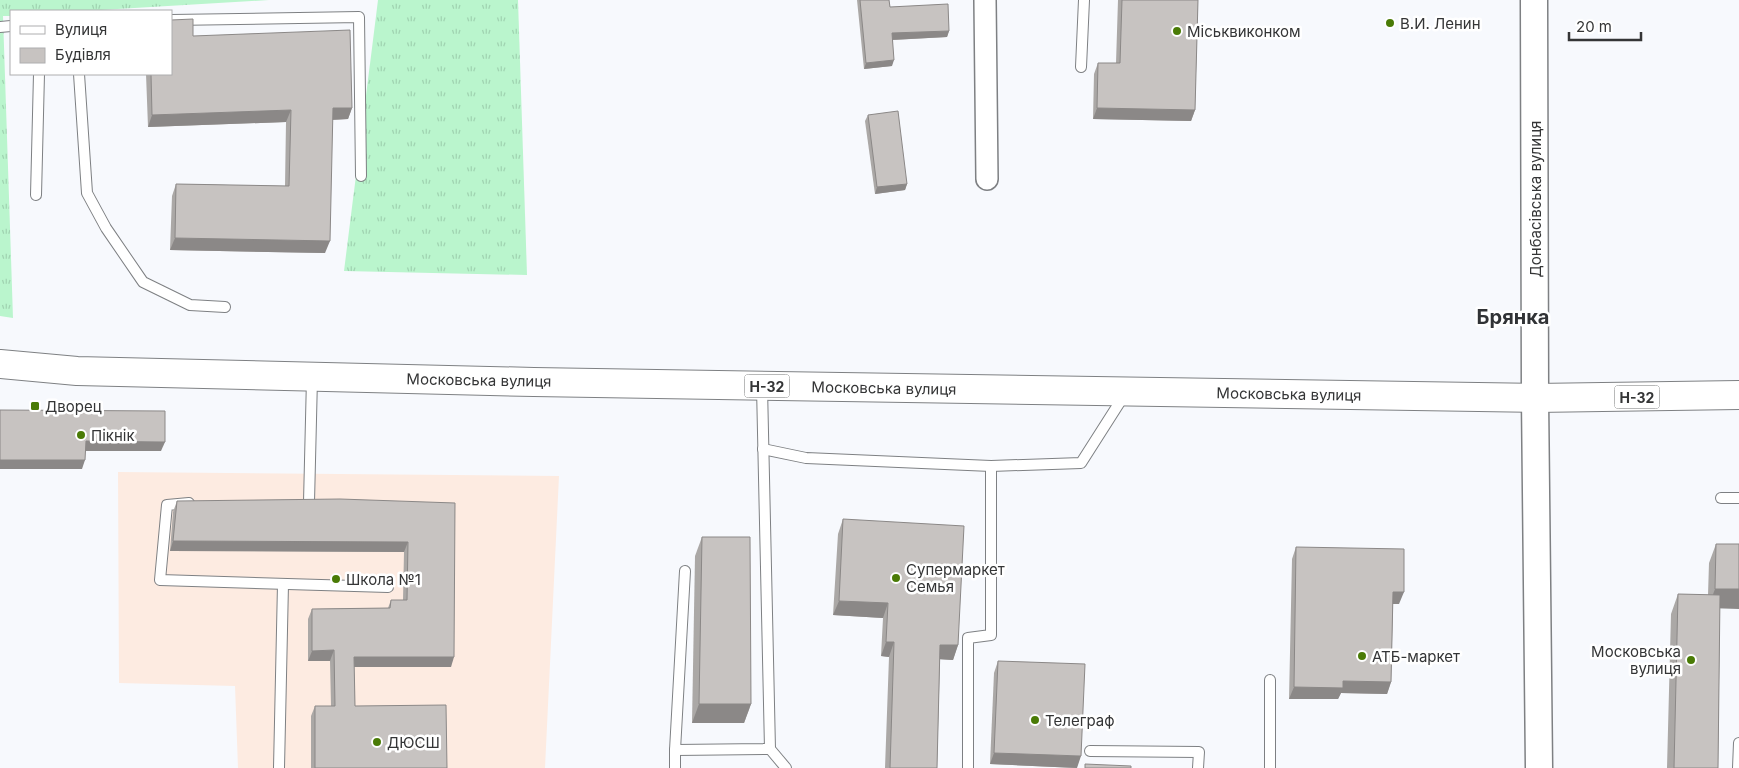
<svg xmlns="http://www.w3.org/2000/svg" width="1739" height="768" font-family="Inter,sans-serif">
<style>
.education{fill:#fdebe1}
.grass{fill:url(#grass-tufts)}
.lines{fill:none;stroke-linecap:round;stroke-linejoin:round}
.service-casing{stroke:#7e8083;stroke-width:12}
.minor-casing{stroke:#7e8083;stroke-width:24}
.tertiary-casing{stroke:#7e8083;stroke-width:29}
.primary-casing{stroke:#7e8083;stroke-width:30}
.service{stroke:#fff;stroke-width:10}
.minor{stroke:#fff;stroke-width:21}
.tertiary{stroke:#fff;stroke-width:26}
.primary{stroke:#fff;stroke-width:28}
.wall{fill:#aba8a6}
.shaded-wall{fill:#8b8887}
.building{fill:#c7c3c1;stroke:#8b8887}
.poi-dot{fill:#4a7b06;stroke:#fff;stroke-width:2}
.labels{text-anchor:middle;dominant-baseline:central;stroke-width:5;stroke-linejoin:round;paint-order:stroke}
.shield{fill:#fff;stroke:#717272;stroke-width:1}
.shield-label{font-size:14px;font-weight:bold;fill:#343536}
.poi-label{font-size:15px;fill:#343536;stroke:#fff;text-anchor:start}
.street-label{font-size:15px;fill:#343536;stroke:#fff}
.district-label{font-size:20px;font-weight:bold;fill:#313336;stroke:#fff}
</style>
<defs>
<pattern id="grass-tufts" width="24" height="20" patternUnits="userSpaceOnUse" patternTransform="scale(1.25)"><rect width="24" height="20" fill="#baf5cd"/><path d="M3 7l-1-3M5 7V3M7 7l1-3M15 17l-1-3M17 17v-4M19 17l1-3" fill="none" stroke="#a0d3b1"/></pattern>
</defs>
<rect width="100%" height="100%" fill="#f7f9fd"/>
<polygon class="education" points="118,472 559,476 545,768 238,768 235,686 119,683"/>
<g class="grass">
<polygon points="0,0 269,0 84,11 11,11 11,16 3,16 13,318 0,316"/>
<polygon points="378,0 518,0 527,275 344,271"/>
</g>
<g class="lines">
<defs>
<g id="service">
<polyline points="171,20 359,17 361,176"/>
<polyline points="0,27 11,26"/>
<polyline points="1081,67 1084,0"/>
<polyline points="79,74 87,193 106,228 143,282 190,305 225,307"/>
<polyline points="36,195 39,74"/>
<polyline points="763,449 806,458 991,466 1081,463 1125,394"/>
<polyline points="1721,498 1739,498"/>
<polyline points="309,502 312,378"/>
<polyline points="189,503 167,505 160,580 388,587"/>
<polyline points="685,571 675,750 770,749 762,387"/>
<polyline points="1270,680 1270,768"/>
<polyline points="770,749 786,768"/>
<polyline points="1090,751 1199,752 1198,768"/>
<polyline points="279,768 283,584"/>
<polyline points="675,768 675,750"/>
<polyline points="968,768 968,638 991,635 991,466"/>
<polyline points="1738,768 1739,743"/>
</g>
<polyline id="minor" points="985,0 987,179"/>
<polyline id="tertiary" points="1534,0 1535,398 1539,768"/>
<polyline id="primary" points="0,364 77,371 534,382 1535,398 1739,395"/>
</defs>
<use href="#service" class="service-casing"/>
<use href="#minor" class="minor-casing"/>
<use href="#tertiary" class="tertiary-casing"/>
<use href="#primary" class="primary-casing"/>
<use href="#service" class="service"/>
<use href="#minor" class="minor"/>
<use href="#tertiary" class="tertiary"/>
<use href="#primary" class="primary"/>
</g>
<g class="wall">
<polygon points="857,0 889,0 890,7 949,31 947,37 893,40 892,66 864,69"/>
<polygon points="1118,0 1198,0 1195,110 1191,121 1093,119 1094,74 1098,63 1116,63"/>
<polygon points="193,36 352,108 348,119 332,120 325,253 170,250 172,196 176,184 285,186 286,122 148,127 146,74 171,74"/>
<polygon points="868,115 907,184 905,190 875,194 865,121"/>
<polygon points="177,501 455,503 451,667 354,667 355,706 447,768 311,768 311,716 315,706 331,706 330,661 308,661 308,619 312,609 388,608 391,600 403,600 404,552 170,551 173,512"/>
<polygon points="843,519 958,645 953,660 940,659 937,768 885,768 889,657 881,656 883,618 833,615 838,534"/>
<polygon points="702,537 751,704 744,723 692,723 695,556"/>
<polygon points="1716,544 1720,608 1718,768 1667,768 1671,614 1678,594 1708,595 1709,563"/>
<polygon points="1296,547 1399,604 1393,604 1391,682 1387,694 1341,693 1338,699 1289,699 1292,559"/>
<polygon points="998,661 1077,768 990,764 994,673"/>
</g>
<g class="shaded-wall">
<polygon points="949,31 947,37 890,40 892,33"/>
<polygon points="894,60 892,66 864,69 866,63"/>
<polygon points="333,108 352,108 348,119 328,120"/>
<polygon points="1097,108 1195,110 1191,121 1093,119"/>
<polygon points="291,110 286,122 148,127 152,115"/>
<polygon points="907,184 905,190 875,194 877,187"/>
<polygon points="175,238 330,241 325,253 170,250"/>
<polygon points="86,441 165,442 161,451 82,451"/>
<polygon points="0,460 85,460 82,469 0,469"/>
<polygon points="173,541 408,542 404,552 170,551"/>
<polygon points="1715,589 1739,589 1739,609 1708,608"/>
<polygon points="1393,592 1404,592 1399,604 1389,604"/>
<polygon points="839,601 888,603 883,618 833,615"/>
<polygon points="886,642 894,642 889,657 881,656"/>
<polygon points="940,645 958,645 953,660 935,659"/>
<polygon points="334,650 330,661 308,661 312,651"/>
<polygon points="354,657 454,657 451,667 350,667"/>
<polygon points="1343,681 1391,682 1387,694 1341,693 1338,699 1289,699 1294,687"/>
<polygon points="699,704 751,704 744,723 692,723"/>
<polygon points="994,753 1081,756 1077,768 990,764"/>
</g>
<g class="building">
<polygon points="860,0 889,0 890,7 948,4 949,31 892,33 894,60 866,63"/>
<polygon points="1122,0 1198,0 1195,110 1097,108 1098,63 1120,63"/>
<polygon points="193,19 193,36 350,30 352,108 333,108 330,241 175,238 176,184 289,186 291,110 152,115 151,74 171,74 171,20"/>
<polygon points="898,111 907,184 877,187 868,115"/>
<polygon points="0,410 165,411 165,442 86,441 85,460 0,460"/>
<polygon points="340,499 455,503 454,657 354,657 355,706 446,705 447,768 315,768 315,706 335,706 334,650 312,651 312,609 390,608 391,600 407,600 408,542 173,541 177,501"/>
<polygon points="843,519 964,526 958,645 940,645 937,768 890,768 894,642 886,642 888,603 839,601"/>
<polygon points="702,537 750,537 751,704 699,704"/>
<polygon points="1716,544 1739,544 1739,589 1715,589"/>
<polygon points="1296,547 1404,549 1404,592 1393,592 1391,682 1343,681 1343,688 1294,687"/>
<polygon points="1678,594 1720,595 1718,768 1674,768"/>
<polygon points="998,661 1085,664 1081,756 994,753"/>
<polygon points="1085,764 1131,766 1131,768 1085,768"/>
</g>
<g class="poi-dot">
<circle cx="1390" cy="23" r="5"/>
<circle cx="1177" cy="31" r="5"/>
<rect x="30" y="401" width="10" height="10" rx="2.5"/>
<circle cx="81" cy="435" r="5"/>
<circle cx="896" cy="578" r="5"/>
<circle cx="336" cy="579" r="5"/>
<circle cx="1362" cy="656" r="5"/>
<circle cx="1691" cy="660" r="5"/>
<circle cx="1035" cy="720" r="5"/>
<circle cx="377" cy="742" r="5"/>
</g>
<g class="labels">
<g class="shield">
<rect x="744.5" y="374.5" width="45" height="23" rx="4"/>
<rect x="1614.5" y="385.5" width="45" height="23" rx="4"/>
</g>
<g class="shield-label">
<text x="767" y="386">Н-32</text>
<text x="1637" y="397">Н-32</text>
</g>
<g class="poi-label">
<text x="1400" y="23">В.И. Ленин</text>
<text x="1187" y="31">Міськвиконком</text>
<text x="45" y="406">Дворец</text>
<text x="91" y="435">Пікнік</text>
<text x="906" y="569">Супермаркет<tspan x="906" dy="17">Семья</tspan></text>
<text x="346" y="579">Школа №1</text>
<text x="1681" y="651" text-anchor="end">Московська<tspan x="1681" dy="17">вулиця</tspan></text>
<text x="1372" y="656">АТБ-маркет</text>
<text x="1045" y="720">Телеграф</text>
<text x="387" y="742">ДЮСШ</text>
</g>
<g class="street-label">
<text transform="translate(1535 199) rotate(-90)">Донбасівська вулиця</text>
<text transform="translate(479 380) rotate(1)">Московська вулиця</text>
<text transform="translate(884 388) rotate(1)">Московська вулиця</text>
<text transform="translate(1289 394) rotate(1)">Московська вулиця</text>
</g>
<g class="district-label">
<text x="1513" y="317">Брянка</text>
</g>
</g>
<rect x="10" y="10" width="162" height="65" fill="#ffffff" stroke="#aeaeaf"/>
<rect x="20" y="26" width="25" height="8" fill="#ffffff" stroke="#aeaeaf"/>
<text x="55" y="35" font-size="15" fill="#343536">Вулиця</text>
<rect x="20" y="48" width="25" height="15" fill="#c7c3c1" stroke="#aeaeaf"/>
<text x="55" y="60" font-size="15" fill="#343536">Будівля</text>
<path d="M1569 32v8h72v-8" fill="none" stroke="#343536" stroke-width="2.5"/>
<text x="1576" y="32" font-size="15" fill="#343536" stroke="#ffffff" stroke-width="4" paint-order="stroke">20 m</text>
</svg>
